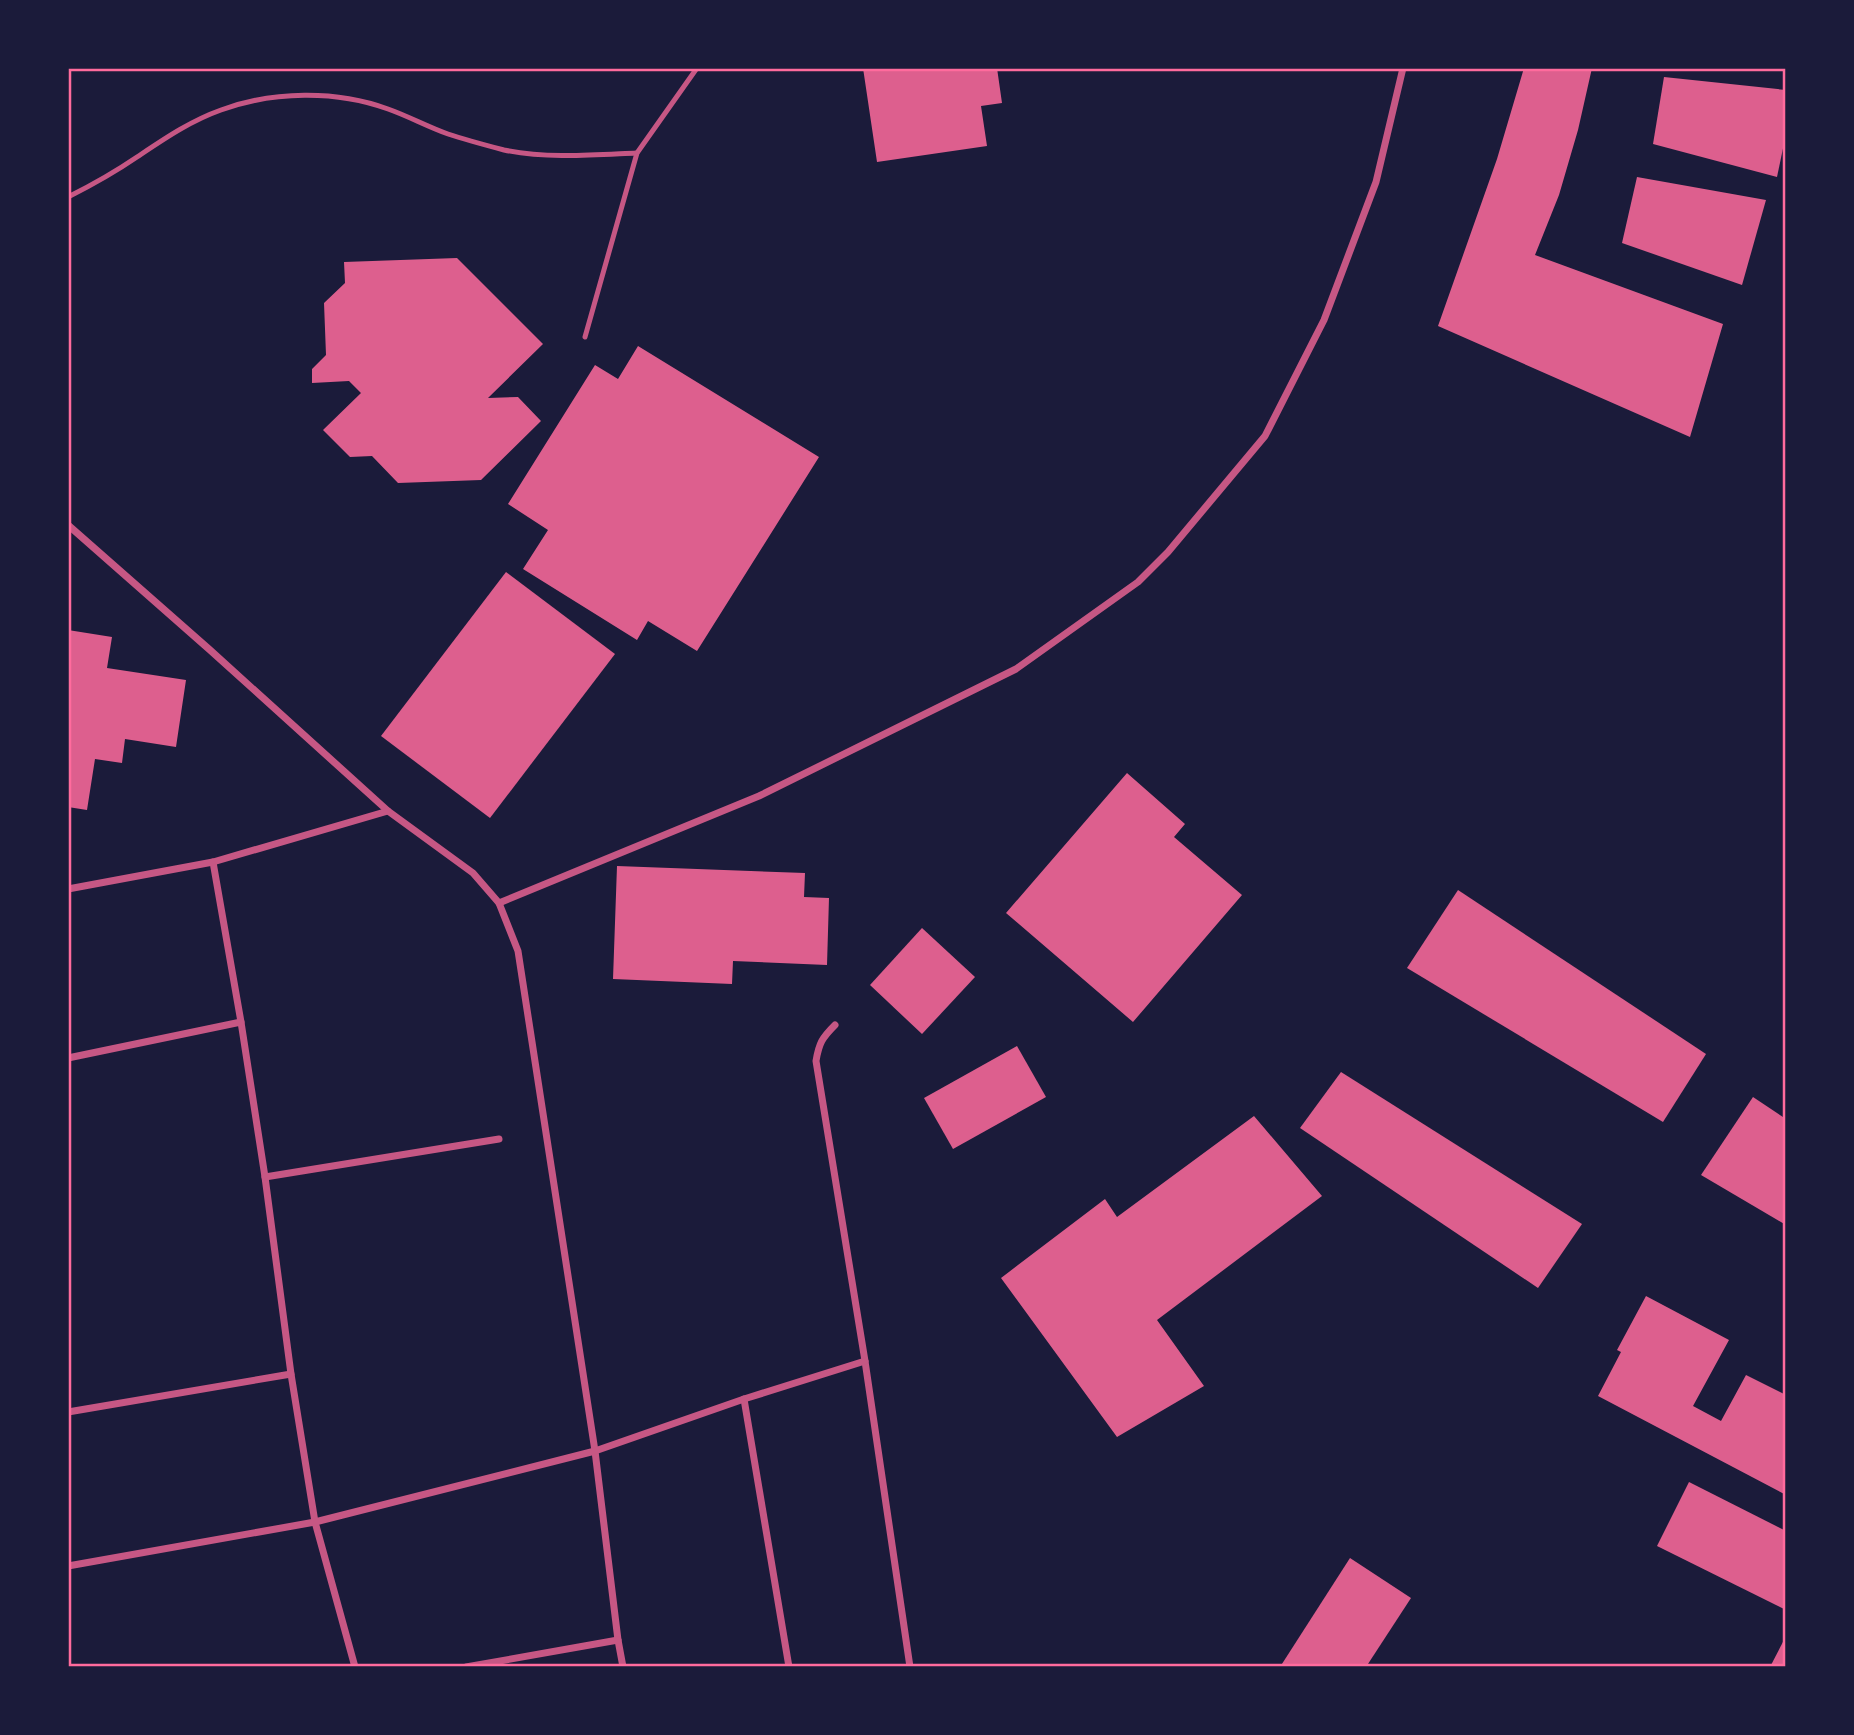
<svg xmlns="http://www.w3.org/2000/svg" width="1854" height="1735" font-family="'Varela Round',sans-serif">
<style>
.building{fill:#dd5f8e}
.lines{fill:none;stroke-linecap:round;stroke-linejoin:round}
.service{stroke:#c65784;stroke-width:5}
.minor{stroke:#c65784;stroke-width:7}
.neatline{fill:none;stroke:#ff6b9d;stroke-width:2.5}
</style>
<rect width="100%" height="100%" fill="#1b1b3a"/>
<g class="building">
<polygon points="863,68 997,68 1002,103 981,106 987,146 877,162"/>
<polygon points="1524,68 1592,68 1578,130 1559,195 1535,255 1723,324 1690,437 1438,326 1497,159"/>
<polygon points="1664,77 1786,90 1786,134 1777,177 1653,144"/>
<polygon points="1637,177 1766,200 1742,285 1622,243"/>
<polygon points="457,258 543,344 488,398 518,397 541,421 481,480 398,483 372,456 350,457 323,430 361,393 349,381 312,383 312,369 326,355 324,303 345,283 344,262"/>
<polygon points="638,346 819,457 697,651 648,621 637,640 523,569 548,530 508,504 595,365 618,379"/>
<polygon points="506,572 615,654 490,818 381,736"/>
<polygon points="68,630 112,637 107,668 186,680 176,747 125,739 122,763 95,759 87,810 68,807"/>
<polygon points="1127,773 1185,824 1174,837 1242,895 1133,1022 1006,913"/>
<polygon points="617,866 805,873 804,897 829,898 827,965 733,961 732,984 613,979"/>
<polygon points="1458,890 1706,1054 1663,1122 1407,968"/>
<polygon points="922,928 975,977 922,1034 870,985"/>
<polygon points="1017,1046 1046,1097 953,1149 924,1098"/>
<polygon points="1341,1072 1582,1224 1538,1288 1300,1128"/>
<polygon points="1753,1097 1786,1119 1786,1225 1701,1175"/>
<polygon points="1254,1116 1322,1196 1157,1320 1204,1386 1117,1437 1001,1278 1105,1199 1117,1217"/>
<polygon points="1646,1296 1729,1340 1693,1406 1721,1421 1746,1375 1786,1395 1786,1495 1598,1396 1621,1352 1617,1350"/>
<polygon points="1689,1482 1786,1531 1786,1610 1657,1546"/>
<polygon points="1350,1558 1411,1598 1366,1667 1280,1667"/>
<polygon points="1786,1636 1786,1667 1770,1667"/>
</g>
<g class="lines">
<g class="service">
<path d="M 68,197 C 92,185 115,172 137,157 C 164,139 190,121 221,110 C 273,91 336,90 388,109 C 408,116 428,127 448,134 C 466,140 485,145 504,150 C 548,159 593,155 637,153"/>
<polyline points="585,337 637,153 697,68"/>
</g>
<g class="minor">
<polyline points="68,525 210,650 388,811 473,873 499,903 518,951 595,1451 618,1640 623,1667"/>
<polyline points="213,862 241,1022 265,1177 291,1374 315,1522 355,1667"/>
<polyline points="68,889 213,862 388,811"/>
<polyline points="499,903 759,796 1016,669 1138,582 1168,552 1265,436 1324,320 1376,182 1403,68"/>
<path d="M 835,1025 C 822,1038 819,1043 816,1061 L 865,1361 L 910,1667"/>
<polyline points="68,1058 241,1022"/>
<polyline points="265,1177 499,1139"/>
<polyline points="744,1399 789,1667"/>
<polyline points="68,1412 291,1374"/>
<polyline points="68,1566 315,1522 595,1451 744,1399 865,1361"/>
<polyline points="466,1667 618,1640"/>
</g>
</g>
<rect width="1854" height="1735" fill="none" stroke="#1b1b3a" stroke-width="140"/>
<rect x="70" y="70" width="1714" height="1595" class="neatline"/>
</svg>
